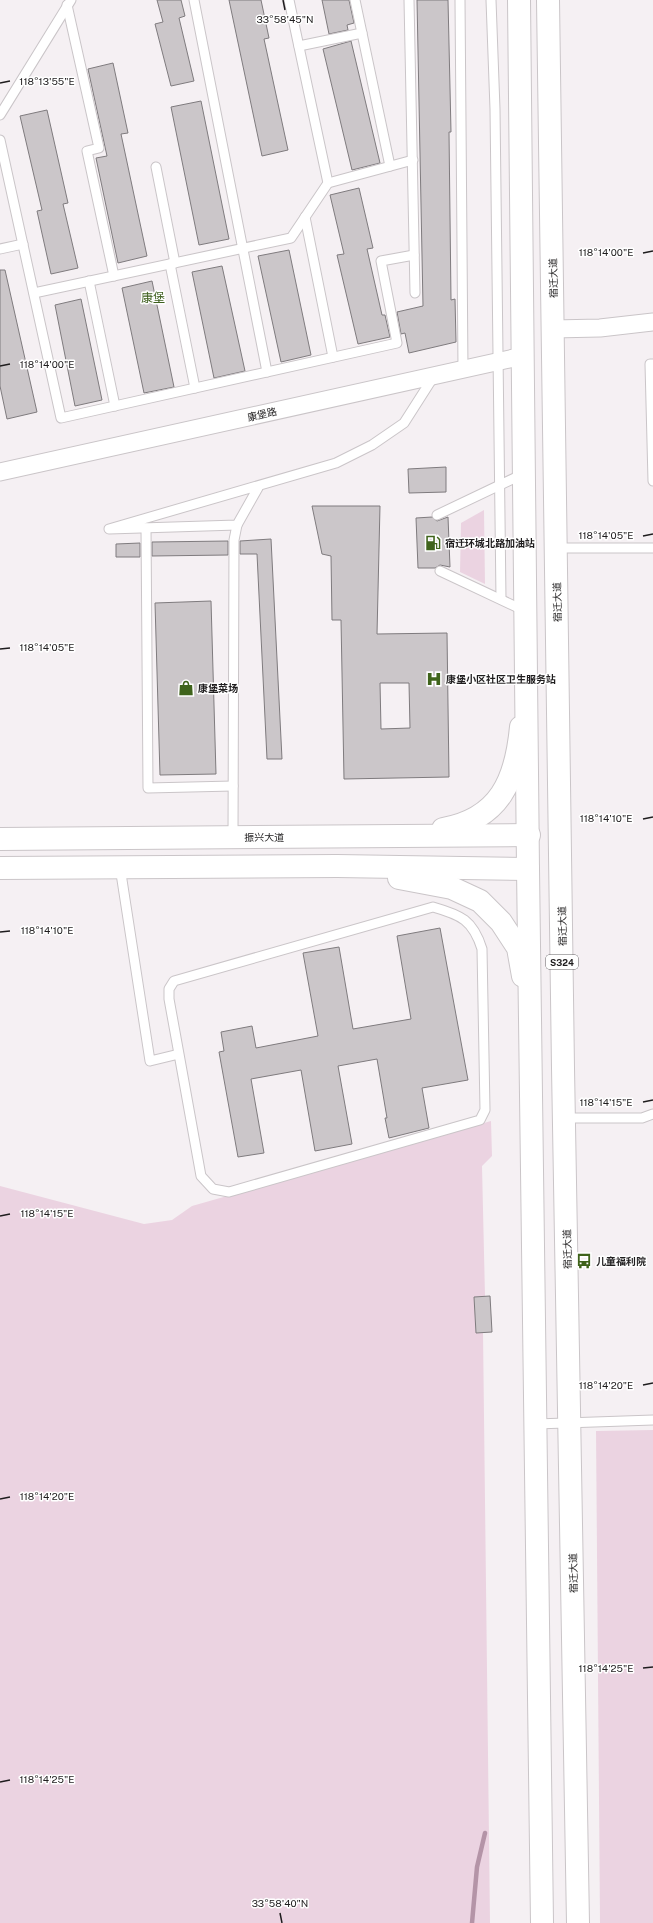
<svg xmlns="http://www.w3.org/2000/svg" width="653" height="1923" font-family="'Public Sans','Noto Sans SC',sans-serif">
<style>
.green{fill:#ebd3e1}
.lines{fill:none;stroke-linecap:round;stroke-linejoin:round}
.stream{stroke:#b494a7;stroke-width:4.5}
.building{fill:#cbc6c9;stroke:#7f7b7e;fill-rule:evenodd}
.lane-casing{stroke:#cac5c8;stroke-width:11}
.street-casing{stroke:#cac5c8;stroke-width:19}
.secondary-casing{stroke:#cac5c8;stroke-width:24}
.primary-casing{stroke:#cac5c8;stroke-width:24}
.lane{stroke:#fff;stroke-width:9}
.street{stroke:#fff;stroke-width:17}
.secondary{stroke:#fff;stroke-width:22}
.primary{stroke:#fff;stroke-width:22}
.ticks{fill:none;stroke:#1f1d1e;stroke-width:1.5}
.labels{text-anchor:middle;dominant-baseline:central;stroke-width:3;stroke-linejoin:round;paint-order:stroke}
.shield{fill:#fff;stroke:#626162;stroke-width:1}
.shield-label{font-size:9px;font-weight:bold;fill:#1f1d1e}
.street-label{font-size:10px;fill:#1f1d1e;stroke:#fff}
.poi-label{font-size:10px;font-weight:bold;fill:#1f1d1e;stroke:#fff;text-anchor:start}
.quarter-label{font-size:12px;fill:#3e5f1e;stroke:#fff}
.ticks-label{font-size:10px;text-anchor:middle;fill:#1f1d1e;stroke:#fff;stroke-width:3;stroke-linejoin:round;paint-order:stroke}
</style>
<rect width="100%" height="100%" fill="#f5f0f3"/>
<g class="green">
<polygon points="484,510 485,584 460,572 461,523"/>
<polygon points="491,1121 492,1156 482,1166 485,1296 474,1297 476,1333 483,1332 490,1923 0,1923 0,1186 144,1224 172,1220 192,1206"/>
<polygon points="653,1430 653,1923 600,1923 596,1431"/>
</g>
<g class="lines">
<polyline class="stream" points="472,1923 477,1867 485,1833"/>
</g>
<g class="building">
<polygon points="157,0 181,0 185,16 179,18 194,81 171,86 155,24 163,22"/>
<polygon points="229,0 261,0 269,38 264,39 288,150 262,156"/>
<polygon points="322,0 349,0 354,23 347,25 348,30 329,34"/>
<polygon points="417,0 448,0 451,132 449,132 451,300 455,299 456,342 409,353 405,333 401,334 397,312 423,306"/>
<polygon points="351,41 380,163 352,170 323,49"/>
<polygon points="113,63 128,133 121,134 147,256 118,263 96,158 107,156 88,69"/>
<polygon points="201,101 229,239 199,245 171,107"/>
<polygon points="47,110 68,203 63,204 78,268 51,274 37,211 42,210 20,116"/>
<polygon points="359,188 373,248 367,249 382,315 385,315 390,337 358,344 337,255 344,254 330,195"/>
<polygon points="289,250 311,355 281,362 258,256"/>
<polygon points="222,266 245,371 214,378 192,272"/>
<polygon points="0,270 5,270 37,412 7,419 0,386"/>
<polygon points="152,281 174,387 144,393 122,288"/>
<polygon points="81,299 102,400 75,406 55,305"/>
<polygon points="446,467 446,492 409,493 408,469"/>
<path d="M 312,506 L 380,506 L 377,634 L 447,633 L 449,777 L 344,779 L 341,620 L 332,620 L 331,556 L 322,554 ZM 380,683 L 409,683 L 410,728 L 381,729 Z"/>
<polygon points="432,517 437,521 448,517 450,567 440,565 435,568 418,568 416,518"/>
<polygon points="271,539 282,759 267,759 257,554 240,554 240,541"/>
<polygon points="228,541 228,555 152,556 152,542"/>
<polygon points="140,543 140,557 116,557 116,544"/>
<polygon points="211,601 216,774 160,775 155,603"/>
<polygon points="440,928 468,1080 422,1088 429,1128 389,1138 385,1118 387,1118 377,1059 338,1066 352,1144 315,1151 301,1070 251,1079 264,1153 238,1157 219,1052 224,1051 221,1032 252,1026 256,1048 318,1036 303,953 339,947 353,1029 411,1019 397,936"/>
<polygon points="490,1296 492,1332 476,1333 474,1297"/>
</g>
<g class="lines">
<defs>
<g id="lane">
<polyline points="194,0 267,372"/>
<polyline points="355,0 390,166"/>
<polyline points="409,0 415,293"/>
<polyline points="460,0 463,369"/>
<polyline points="491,0 495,109 501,599"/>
<polyline points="67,5 99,148 87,151 114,276"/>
<polyline points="299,46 362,33"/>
<polyline points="0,115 71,0"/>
<polyline points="0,140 61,418 397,343 381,261 414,255"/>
<polyline points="156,167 175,263"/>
<polyline points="328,183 413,160"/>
<polyline points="305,217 333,357"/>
<polyline points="0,249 23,244"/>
<polyline points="170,264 195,388"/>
<polyline points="89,281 115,406"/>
<polyline points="34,293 291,238 328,183 289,0"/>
<polyline points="653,364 650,364 653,481"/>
<polyline points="259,486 237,525 109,529 336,463 372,445 404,423 434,376"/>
<polyline points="437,515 523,474"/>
<polyline points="146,528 148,788 233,786"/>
<polyline points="557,548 653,548"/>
<polyline points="440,571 525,611"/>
<polyline points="233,837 234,540 237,525"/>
<path d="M 120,867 L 150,1061 L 179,1054 L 201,1176 L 213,1189 L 229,1192 L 480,1120 L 485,1110 L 482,949 C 473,920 461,915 433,907 L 174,981 L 169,989 L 169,999 L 179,1054"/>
<polyline points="565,1118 642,1118 653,1114"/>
<polyline points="536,1424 653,1420"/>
</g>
<g id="street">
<polyline points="553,329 600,328 653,322"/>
<polyline points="0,472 523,356"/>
</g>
<g id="secondary">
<path d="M 443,829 C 500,819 516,780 521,727"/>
<polyline points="0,839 529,835"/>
<polyline points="0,868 337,866 528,869"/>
<polyline points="399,878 452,888 480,901 501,922 518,948 523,976"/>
</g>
<g id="primary">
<polyline points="519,0 528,869 542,1923"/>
<polyline points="548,0 563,1068 578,1923"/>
</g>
</defs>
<use href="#lane" class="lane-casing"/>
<use href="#street" class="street-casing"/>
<use href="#secondary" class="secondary-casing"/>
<use href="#primary" class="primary-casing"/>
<use href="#lane" class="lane"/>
<use href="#street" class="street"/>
<use href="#secondary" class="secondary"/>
<use href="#primary" class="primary"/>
</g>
<path class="ticks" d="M 283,0 L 285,10M 0,83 L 10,81M 643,253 L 653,251M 0,366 L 10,364M 643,536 L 653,534M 0,649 L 10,648M 643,819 L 653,817M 0,932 L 10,931M 643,1102 L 653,1100M 0,1216 L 10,1214M 643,1385 L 653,1383M 0,1499 L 10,1497M 643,1668 L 653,1667M 0,1782 L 10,1780M 280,1913 L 282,1923"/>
<defs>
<symbol id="fuel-bare" viewBox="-9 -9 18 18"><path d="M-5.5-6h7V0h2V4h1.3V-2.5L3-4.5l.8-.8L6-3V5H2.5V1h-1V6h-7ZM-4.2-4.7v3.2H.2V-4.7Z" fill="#3f631b" stroke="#fff" stroke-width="2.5" paint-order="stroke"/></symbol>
<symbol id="hospital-bare" viewBox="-9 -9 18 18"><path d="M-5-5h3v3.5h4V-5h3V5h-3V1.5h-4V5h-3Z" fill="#3f631b" stroke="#fff" stroke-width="2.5" paint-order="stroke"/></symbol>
<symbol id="shop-bare" viewBox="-9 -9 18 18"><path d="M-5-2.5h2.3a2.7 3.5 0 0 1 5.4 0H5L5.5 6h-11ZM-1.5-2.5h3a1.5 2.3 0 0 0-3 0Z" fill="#3f631b" stroke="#fff" stroke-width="2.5" paint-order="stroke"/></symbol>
<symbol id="bus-bare" viewBox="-9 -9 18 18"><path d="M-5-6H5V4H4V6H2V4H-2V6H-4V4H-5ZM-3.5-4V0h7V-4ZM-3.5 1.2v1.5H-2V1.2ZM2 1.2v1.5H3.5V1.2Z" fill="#3f631b" stroke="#fff" stroke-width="2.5" paint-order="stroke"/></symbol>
</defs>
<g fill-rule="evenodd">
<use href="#fuel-bare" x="422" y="532" width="22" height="22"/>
<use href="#hospital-bare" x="423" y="668" width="22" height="22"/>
<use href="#shop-bare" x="175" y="677" width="22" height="22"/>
<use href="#bus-bare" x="573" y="1250" width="22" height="22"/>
</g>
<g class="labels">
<rect class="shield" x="546" y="955" width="32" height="14" rx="3"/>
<g class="shield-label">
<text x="562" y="962">S324</text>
</g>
<g class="street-label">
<text transform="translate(553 278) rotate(-91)">宿迁大道</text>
<text transform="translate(262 414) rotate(-13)">康堡路</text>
<text transform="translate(557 602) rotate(-91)">宿迁大道</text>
<text x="264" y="837">振兴大道</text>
<text transform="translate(562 926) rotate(-91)">宿迁大道</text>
<text transform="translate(567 1249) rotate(-91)">宿迁大道</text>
<text transform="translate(573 1573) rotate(-91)">宿迁大道</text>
</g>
<g class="poi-label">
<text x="445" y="543">宿迁环城北路加油站</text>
<text x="446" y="679">康堡小区社区卫生服务站</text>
<text x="198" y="688">康堡菜场</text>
<text x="596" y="1261">儿童福利院</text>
</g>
<g class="quarter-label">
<text x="153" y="298">康堡</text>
</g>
</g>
<g class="ticks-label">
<text x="285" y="23">33°58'45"N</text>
<text x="47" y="85">118°13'55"E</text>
<text x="606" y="256">118°14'00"E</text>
<text x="47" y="368">118°14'00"E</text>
<text x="606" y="539">118°14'05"E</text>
<text x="47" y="651">118°14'05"E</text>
<text x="606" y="822">118°14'10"E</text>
<text x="47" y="934">118°14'10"E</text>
<text x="606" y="1106">118°14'15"E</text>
<text x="47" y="1217">118°14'15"E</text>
<text x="606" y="1389">118°14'20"E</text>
<text x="47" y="1500">118°14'20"E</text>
<text x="606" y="1672">118°14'25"E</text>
<text x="47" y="1783">118°14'25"E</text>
<text x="280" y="1907">33°58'40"N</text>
</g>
</svg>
